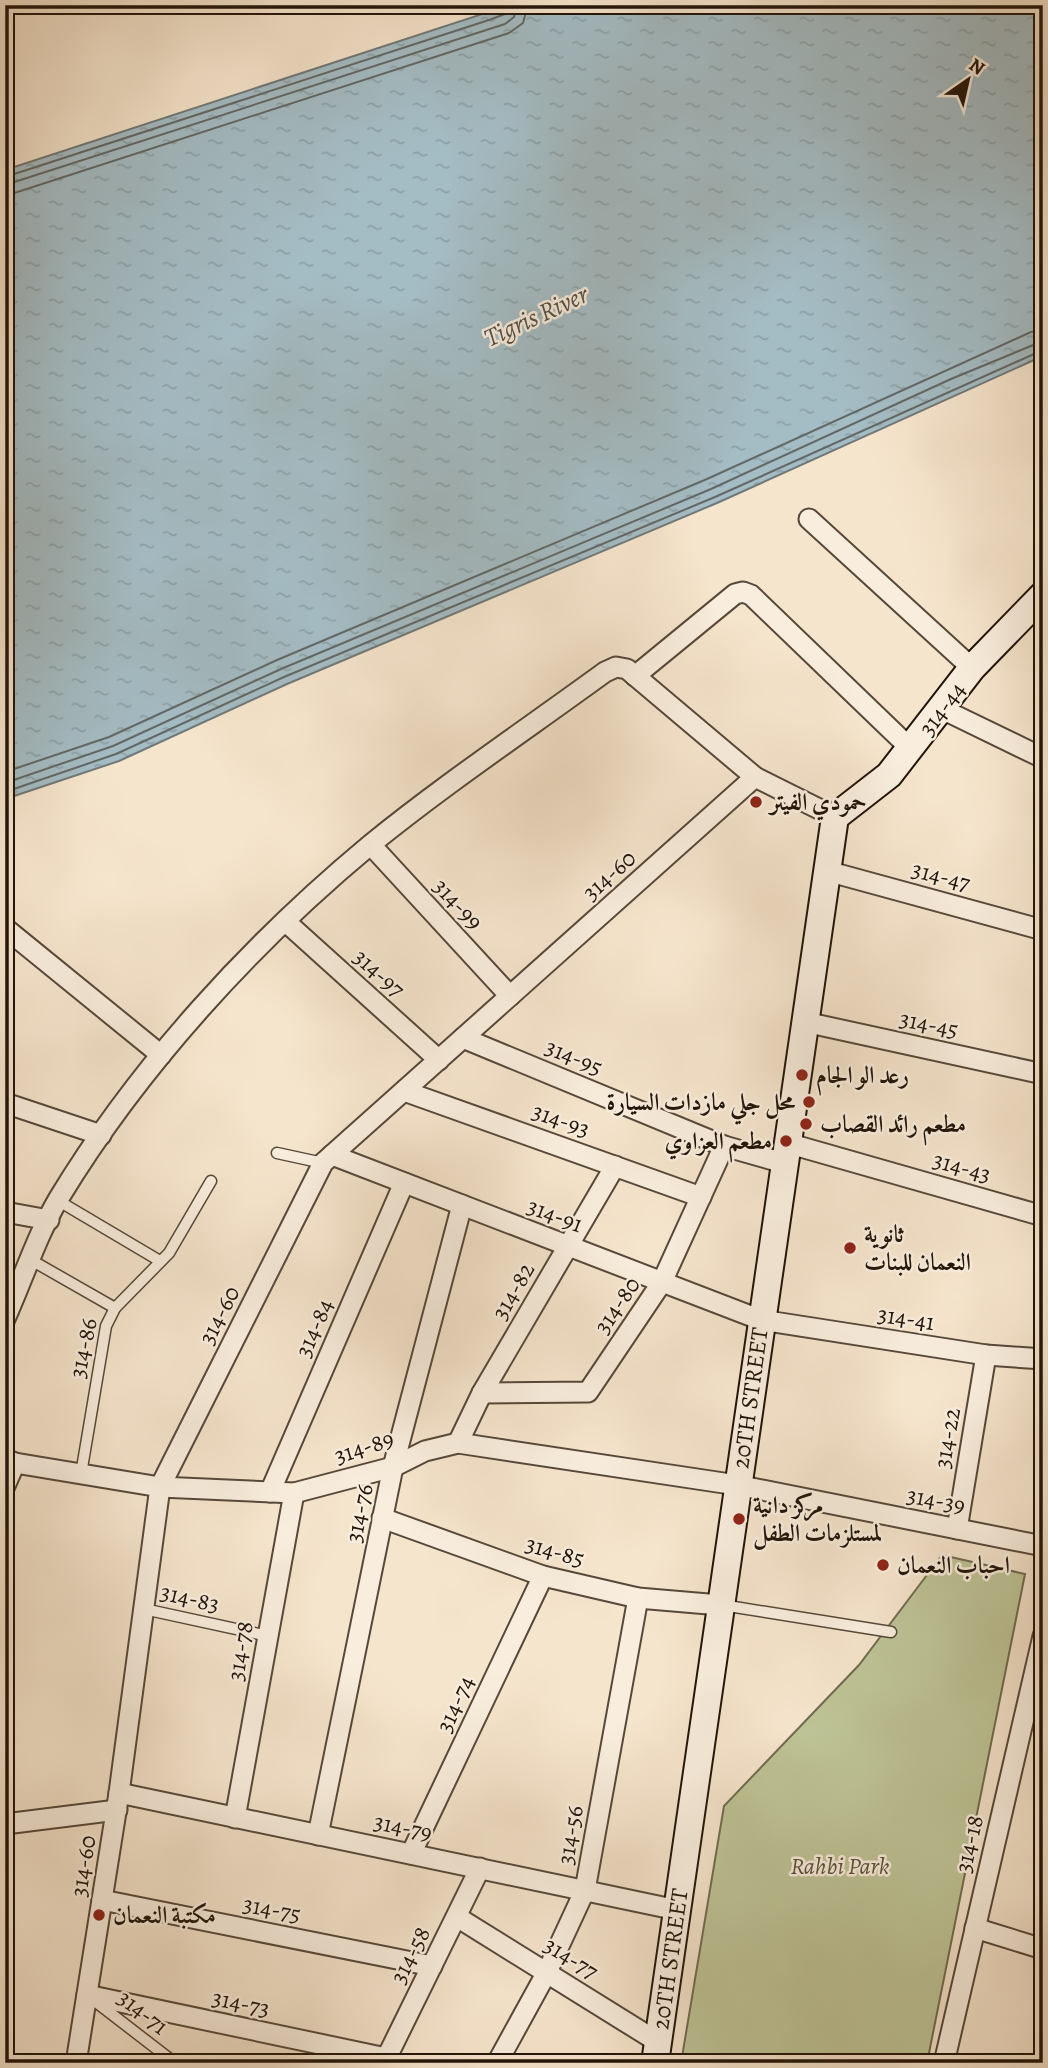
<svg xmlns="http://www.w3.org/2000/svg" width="1048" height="2068" font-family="Alegreya,Amiri,serif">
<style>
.green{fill:#bec497;stroke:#706c50;stroke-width:2}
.water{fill:url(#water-ripples);stroke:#707979;stroke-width:2}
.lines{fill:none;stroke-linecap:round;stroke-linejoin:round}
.shore{stroke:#626866;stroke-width:2}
.lane-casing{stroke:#56483a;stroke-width:13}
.street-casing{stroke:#56483a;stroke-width:23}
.secondary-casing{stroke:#211409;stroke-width:30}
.lane{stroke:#f9eede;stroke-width:10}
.street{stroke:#f9eede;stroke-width:19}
.secondary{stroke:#f9eede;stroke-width:26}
.poi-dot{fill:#8f2418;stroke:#f9eede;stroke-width:2.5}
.labels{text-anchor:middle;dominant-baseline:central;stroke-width:5;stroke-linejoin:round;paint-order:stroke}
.street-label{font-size:24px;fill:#211409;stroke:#f9eede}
.poi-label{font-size:24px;font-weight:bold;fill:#211409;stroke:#f9eede;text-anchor:start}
.park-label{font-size:24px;font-style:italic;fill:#58523b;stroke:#f9eede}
.water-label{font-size:26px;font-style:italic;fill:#4f4f4a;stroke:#f9eede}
</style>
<defs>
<pattern id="water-ripples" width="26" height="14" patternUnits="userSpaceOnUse" patternTransform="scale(1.75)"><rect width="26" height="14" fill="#a4bcc4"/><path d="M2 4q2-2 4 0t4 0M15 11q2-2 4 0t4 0" fill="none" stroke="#8da1a7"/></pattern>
</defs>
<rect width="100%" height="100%" fill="#f6e5cd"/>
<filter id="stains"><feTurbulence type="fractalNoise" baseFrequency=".00286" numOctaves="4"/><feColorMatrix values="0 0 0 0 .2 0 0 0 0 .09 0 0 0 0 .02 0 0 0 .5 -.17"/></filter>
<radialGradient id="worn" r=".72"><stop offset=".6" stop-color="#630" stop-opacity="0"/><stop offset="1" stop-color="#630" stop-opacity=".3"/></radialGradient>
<polygon class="green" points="942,1555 1025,1574 927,2063 681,2063 724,1806 859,1665"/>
<polygon class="water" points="510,5 1043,5 1043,356 717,503 287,684 119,761 5,799 5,170"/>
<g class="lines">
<g class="shore">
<polyline points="5,177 489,20 505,14 508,5"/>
<polyline points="5,185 505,24 514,17 517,5"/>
<polyline points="5,196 509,33 523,23 528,5"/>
<polyline points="5,772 109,737 277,660 707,479 1031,332 1043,331"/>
<polyline points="5,783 113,746 281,669 711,489 951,379 1043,341"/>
<polyline points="5,792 116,754 284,677 715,497 1043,350"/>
</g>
<defs>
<g id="lane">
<polyline points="277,1153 323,1163"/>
<polyline points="57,1200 160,1261"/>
<polyline points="31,1260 115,1308"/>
<polyline points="81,1474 106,1326 115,1308 169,1253 211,1181"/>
<polyline points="722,1605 891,1632"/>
<polyline points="144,1609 268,1636"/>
<polyline points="96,2002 175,2063"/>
</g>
<g id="street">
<polyline points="809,519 972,668"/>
<polyline points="635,676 735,594 743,592 751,595 911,749"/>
<polyline points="942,709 1043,758"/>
<polyline points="371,845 510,996"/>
<polyline points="827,871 1043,930"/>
<polyline points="286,922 439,1060"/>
<polyline points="5,928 161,1055"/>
<polyline points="805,1022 1043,1074"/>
<polyline points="463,1038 724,1146 784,1163"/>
<polyline points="404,1091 701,1197"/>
<polyline points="5,1103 101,1135"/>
<polyline points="787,1143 1043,1216"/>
<polyline points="332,1155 761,1320 986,1355 1043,1359"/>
<polyline points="5,1212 49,1220"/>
<path d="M 5,1319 C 23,1279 37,1235 59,1198 C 139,1066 252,943 370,845 C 445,784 527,729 605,672 L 616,667 L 627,669 L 755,777 L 835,817"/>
<polyline points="482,1393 588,1392 662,1282 724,1146"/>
<polyline points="458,1443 482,1393 615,1166"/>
<polyline points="5,1459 15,1463 160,1487 294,1493 393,1467 425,1451 458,1443 737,1485 1043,1546"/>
<polyline points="5,1486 15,1463"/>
<polyline points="270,1492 404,1183"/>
<polyline points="382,1518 543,1576 638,1598 720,1605"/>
<polyline points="957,1529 986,1355"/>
<polyline points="119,1793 677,1910"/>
<polyline points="235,1818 294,1493"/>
<polyline points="5,1824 117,1810"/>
<polyline points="318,1835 393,1467 462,1205"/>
<polyline points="411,1854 543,1576"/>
<polyline points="102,1900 432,1966"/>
<polyline points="457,1917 658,2042"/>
<polyline points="975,1928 1043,1949"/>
<polyline points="87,1995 386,2058"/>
<polyline points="76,2063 119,1793 160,1487 323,1163 755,777"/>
<polyline points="384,2063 480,1868"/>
<polyline points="497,2063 547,1972 585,1890 638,1598"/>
<polyline points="944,2063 1043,1636"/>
</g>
<polyline id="secondary" points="655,2063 835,817 889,775 972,668 1043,595"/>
</defs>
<use href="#lane" class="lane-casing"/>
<use href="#street" class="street-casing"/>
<use href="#secondary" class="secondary-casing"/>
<use href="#lane" class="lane"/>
<use href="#street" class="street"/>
<use href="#secondary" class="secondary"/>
</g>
<g class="poi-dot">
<circle cx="756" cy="802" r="7"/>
<circle cx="802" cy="1075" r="7"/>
<circle cx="809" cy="1102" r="7"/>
<circle cx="806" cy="1124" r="7"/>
<circle cx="786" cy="1141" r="7"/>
<circle cx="850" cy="1248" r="7"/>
<circle cx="739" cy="1519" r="7"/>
<circle cx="883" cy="1565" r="7"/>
<circle cx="99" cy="1915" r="7"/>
</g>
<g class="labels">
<g class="street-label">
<text transform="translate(942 709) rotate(-53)">314-44</text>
<text transform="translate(609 875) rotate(-42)">314-60</text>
<text transform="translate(941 876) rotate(15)">314-47</text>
<text transform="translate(458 904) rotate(47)">314-99</text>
<text transform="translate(379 973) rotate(42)">314-97</text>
<text transform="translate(929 1024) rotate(12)">314-45</text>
<text transform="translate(574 1057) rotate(23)">314-95</text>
<text transform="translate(561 1120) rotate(20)">314-93</text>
<text transform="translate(962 1167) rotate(16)">314-43</text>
<text transform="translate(555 1215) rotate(21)">314-91</text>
<text transform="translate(513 1291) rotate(-60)">314-82</text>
<text transform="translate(617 1305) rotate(-56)">314-80</text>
<text transform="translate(219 1315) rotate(-63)">314-60</text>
<text transform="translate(906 1318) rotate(9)">314-41</text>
<text transform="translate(314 1328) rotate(-66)">314-84</text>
<text transform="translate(83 1348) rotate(-78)">314-86</text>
<text transform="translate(750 1398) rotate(-82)">20TH STREET</text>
<text transform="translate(947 1438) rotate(-80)">314-22</text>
<text transform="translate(364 1447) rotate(-18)">314-89</text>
<text transform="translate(936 1500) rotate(11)">314-39</text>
<text transform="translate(359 1513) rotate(-78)">314-76</text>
<text transform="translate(555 1551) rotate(16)">314-85</text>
<text transform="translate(190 1598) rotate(13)">314-83</text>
<text transform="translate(240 1651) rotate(-80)">314-78</text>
<text transform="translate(455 1704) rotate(-65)">314-74</text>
<text transform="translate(403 1827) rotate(12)">314-79</text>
<text transform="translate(570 1835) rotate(-80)">314-56</text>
<text transform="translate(969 1844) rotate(-77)">314-18</text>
<text transform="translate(83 1866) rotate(-81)">314-60</text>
<text transform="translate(272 1909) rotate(11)">314-75</text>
<text transform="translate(410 1955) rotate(-63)">314-58</text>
<text transform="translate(571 1958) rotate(32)">314-77</text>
<text transform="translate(670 1959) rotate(-82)">20TH STREET</text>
<text transform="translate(241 2003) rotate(12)">314-73</text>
<text transform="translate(143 2012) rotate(38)">314-71</text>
</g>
<g class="poi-label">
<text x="770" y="802">حمودي الفيتر</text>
<text x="816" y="1075">رعد الو الجام</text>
<text x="795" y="1102" text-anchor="end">محل جلي مازدات السيارة</text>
<text x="820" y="1124">مطعم رائد القصاب</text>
<text x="772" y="1141" text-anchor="end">مطعم العزاوي</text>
<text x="864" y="1234">ثانوية<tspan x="864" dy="28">النعمان للبنات</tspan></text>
<text x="753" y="1505">مركز دانية<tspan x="753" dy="28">لمستلزمات الطفل</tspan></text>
<text x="897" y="1565">احباب النعمان</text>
<text x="113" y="1915">مكتبة النعمان</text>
</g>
<g class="park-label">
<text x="840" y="1866">Rahbi Park</text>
</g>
<g class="water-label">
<text transform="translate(536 316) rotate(-25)">Tigris River</text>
</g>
</g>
<rect width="1048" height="2068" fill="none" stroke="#f6e5cd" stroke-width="28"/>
<rect x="7" y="7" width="1034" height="2054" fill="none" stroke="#211409" stroke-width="3.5"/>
<rect x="14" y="14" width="1020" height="2040" fill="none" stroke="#211409" stroke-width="2"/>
<g transform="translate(968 80) rotate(34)" stroke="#f9eede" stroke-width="5" paint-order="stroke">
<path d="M0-5L12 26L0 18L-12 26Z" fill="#211409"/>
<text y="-10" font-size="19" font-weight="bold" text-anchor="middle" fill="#211409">N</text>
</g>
<rect width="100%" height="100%" filter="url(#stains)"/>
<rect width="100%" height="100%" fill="url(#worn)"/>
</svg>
